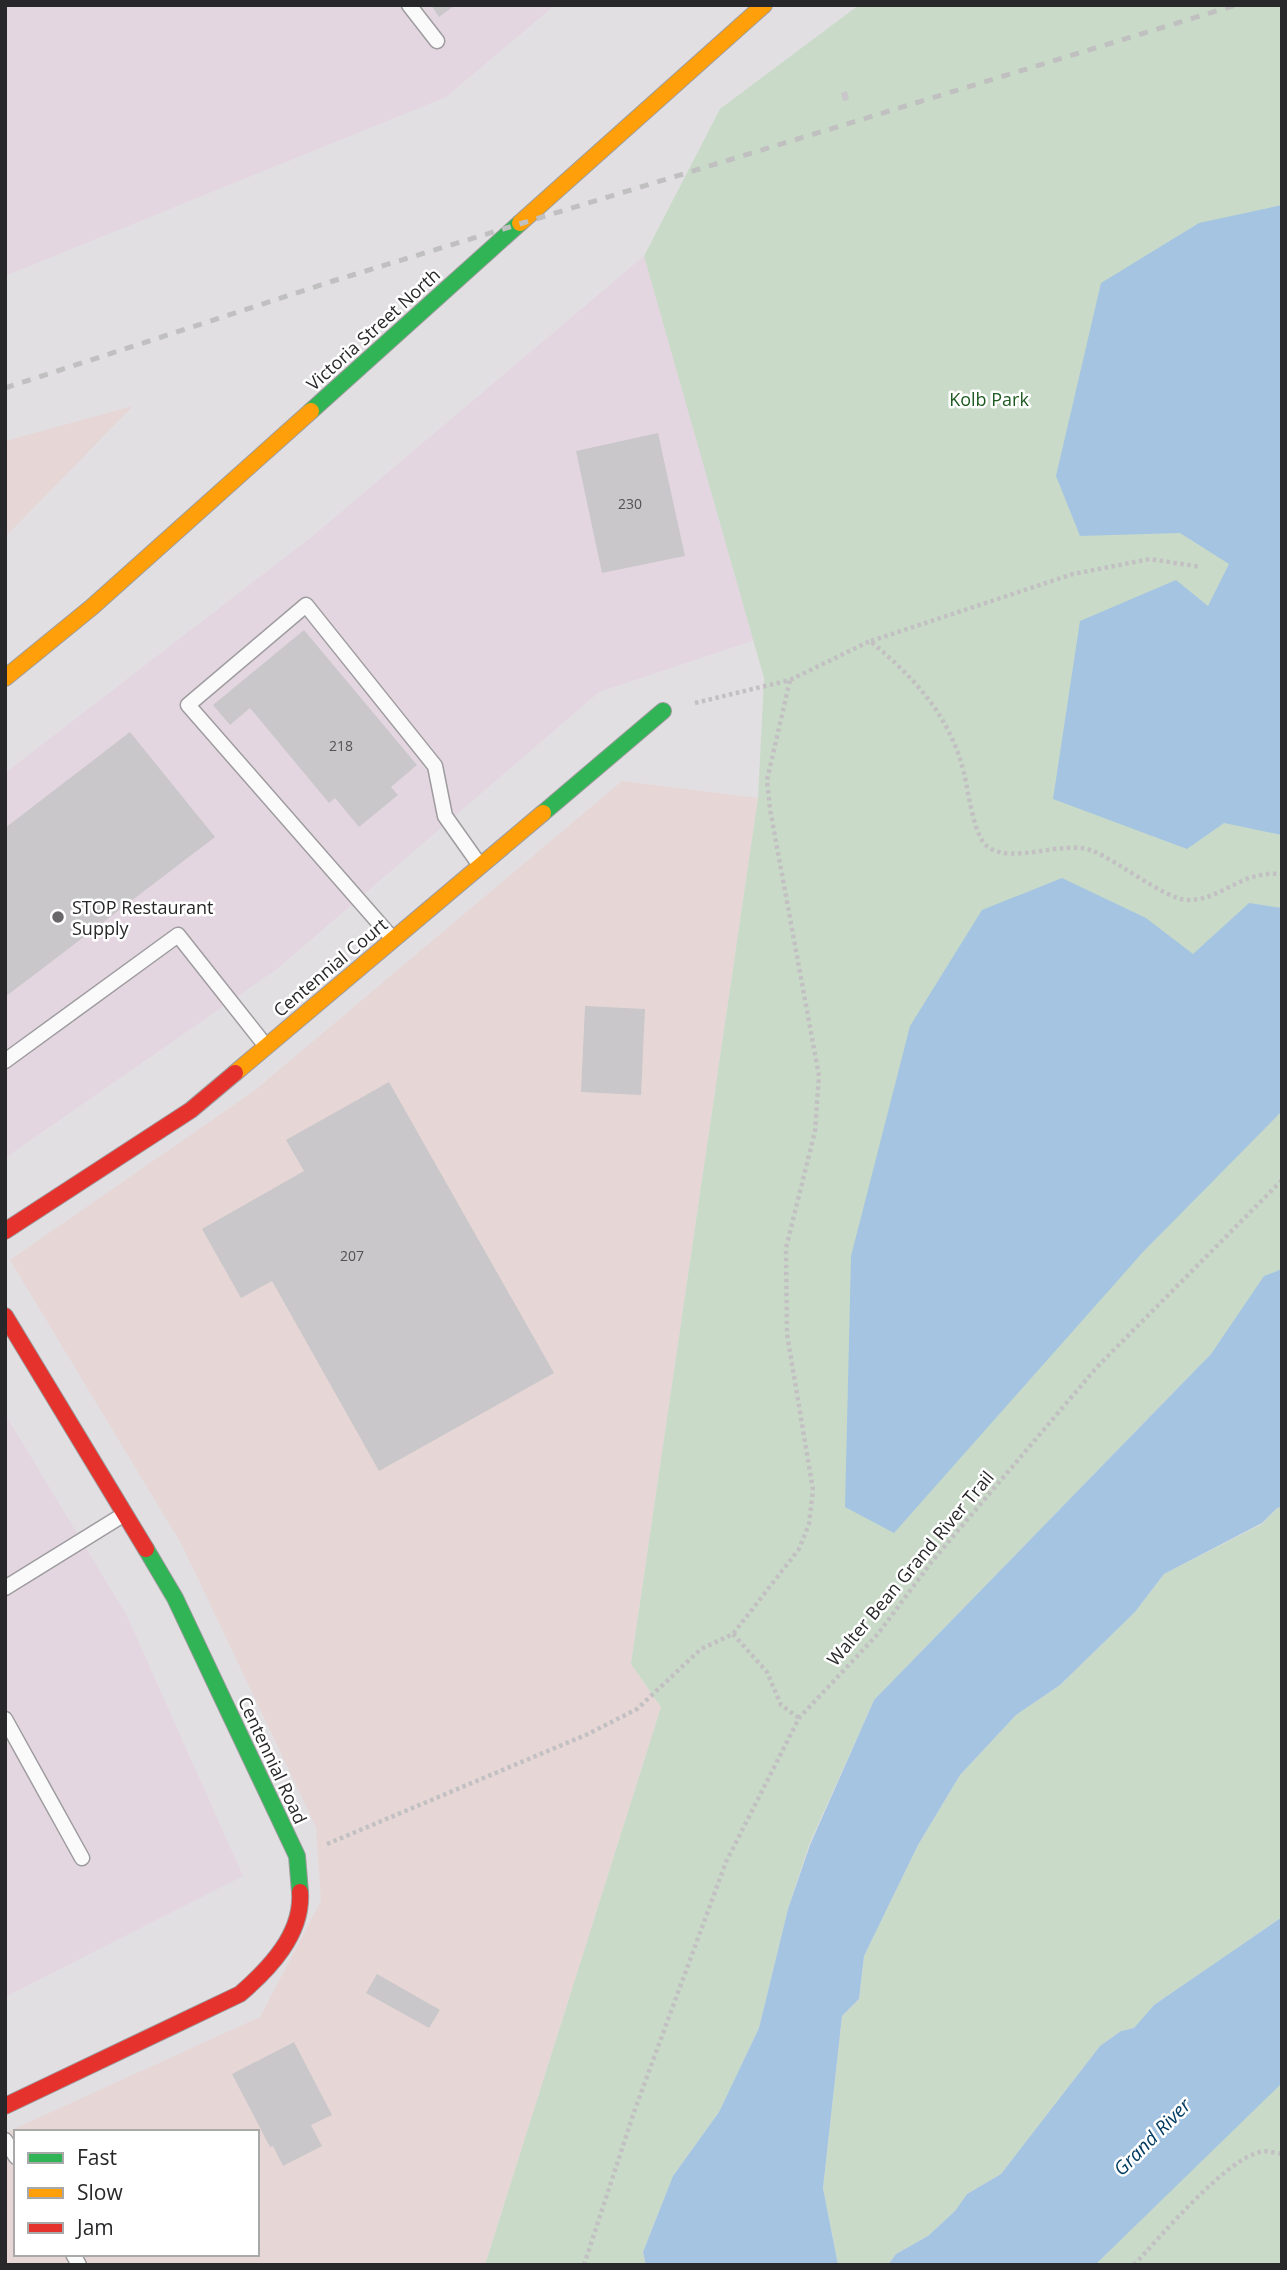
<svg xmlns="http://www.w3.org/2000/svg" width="1287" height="2270" font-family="'Open Sans',sans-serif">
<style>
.commercial{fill:#e4d6e0}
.industrial{fill:#e6d7d6;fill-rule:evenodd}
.green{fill:#c9dbc8}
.water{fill:#a4c4e2}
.building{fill:#c9c7ca}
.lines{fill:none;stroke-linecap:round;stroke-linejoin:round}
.lane-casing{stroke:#9e9c9f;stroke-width:17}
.fast-casing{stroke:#9e9c9f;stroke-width:18}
.slow-casing{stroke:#9e9c9f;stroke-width:18}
.jam-casing{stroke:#9e9c9f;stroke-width:18}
.path{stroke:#c2c0c2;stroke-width:4.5;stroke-dasharray:3.5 3.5;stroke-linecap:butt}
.lane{stroke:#fbfafb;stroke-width:14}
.fast{stroke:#30b455;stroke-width:16}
.slow{stroke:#ff9f0a;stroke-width:16}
.jam{stroke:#e5322d;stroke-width:16}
.rail{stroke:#c1c0c1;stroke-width:5;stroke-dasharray:9 9;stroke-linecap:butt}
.poi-dot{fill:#69676a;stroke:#fff;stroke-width:2.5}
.labels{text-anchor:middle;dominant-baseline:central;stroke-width:5;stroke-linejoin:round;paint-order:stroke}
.number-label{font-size:14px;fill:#525153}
.street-label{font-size:18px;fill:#282729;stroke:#fff}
.park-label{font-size:18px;fill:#1e5a20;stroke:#fff}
.poi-label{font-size:18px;fill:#282729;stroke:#fff;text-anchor:start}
.water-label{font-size:19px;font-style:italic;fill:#023c63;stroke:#fff}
</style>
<rect width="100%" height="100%" fill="#e2dfe3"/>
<g class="commercial">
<polygon points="5,5 555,5 446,97 5,276"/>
<polygon points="644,256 761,638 599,692 277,969 5,1158 5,773 314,535"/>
<polygon points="5,1414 127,1616 243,1876 5,1997"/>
</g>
<g class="industrial">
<polygon points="133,406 5,537 5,441"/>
<path d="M 622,781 L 758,798 L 631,1664 L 661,1707 L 485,2265 L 5,2265 L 5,2133 L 260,2017 L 321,1901 L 316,1827 L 182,1545 L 10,1260 L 254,1091 ZM 16,2132 L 257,2132 L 257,2254 L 16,2254 Z"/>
</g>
<g class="green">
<polygon points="859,5 1282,5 1282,1269 1264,1277 1211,1354 874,1700 809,1845 788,1909 759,2028 719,2112 673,2176 643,2252 646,2265 485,2265 661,1707 631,1664 758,798 764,678 644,256 720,109"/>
<polygon points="1282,1507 1282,1917 1154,2005 1134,2028 1121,2031 1100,2046 1001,2174 967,2194 955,2211 928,2236 896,2254 888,2265 838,2265 823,2188 842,2016 859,1999 864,1956 918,1845 960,1775 1016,1715 1060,1685 1135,1612 1164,1574 1262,1524 1277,1508"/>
<polygon points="1282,2081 1282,2265 1095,2265 1266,2095"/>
</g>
<g class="water">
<polygon points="1282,205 1282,835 1224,823 1187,849 1053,799 1080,621 1176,580 1208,606 1229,564 1180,533 1080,536 1056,476 1101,283 1199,223"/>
<polygon points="1062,878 1146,918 1193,954 1249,903 1282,908 1282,1111 1143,1252 894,1533 845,1507 851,1256 910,1026 982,910"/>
<polygon points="1282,1269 1282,1507 1277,1508 1262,1523 1164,1574 1135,1612 1060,1685 1016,1715 960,1775 918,1845 864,1956 859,1999 842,2016 823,2188 838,2265 646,2265 643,2252 673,2176 719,2112 759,2028 788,1909 810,1845 874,1700 1211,1354 1264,1276"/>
<polygon points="1282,1917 1282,2083 1095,2265 888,2265 896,2254 928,2236 955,2211 967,2194 1001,2174 1100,2046 1121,2031 1134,2028 1154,2005"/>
</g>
<g class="building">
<polygon points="431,5 455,5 439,17"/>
<polygon points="847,91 849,100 843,101 841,93"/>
<polygon points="658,433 685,556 602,573 576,451"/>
<polygon points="304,630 417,765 391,787 398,795 359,827 335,798 329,803 250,708 230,725 213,705"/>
<polygon points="130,732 215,837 5,997 5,828"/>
<polygon points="585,1006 645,1009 641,1095 581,1092"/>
<polygon points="389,1082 554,1373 379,1471 272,1281 241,1298 202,1229 304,1171 286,1140"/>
<polygon points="377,1974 440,2010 429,2028 366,1993"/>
<polygon points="294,2042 332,2115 311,2125 322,2146 283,2166 273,2146 270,2147 232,2074"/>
</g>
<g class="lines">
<defs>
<g id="lane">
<polyline points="409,5 437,41"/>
<polyline points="392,938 188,705 306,605 435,766 445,816 479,864"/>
<polyline points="5,1061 178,935 265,1045"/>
<polyline points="5,1588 123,1515"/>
<polyline points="5,1719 82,1858"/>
<polyline points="5,2140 16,2157"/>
<polyline points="73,2254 79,2265"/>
</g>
<g id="fast">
<polyline points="311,411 520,223"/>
<polyline points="543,813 663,711"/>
<polyline points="146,1549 175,1598 297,1856 300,1892"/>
</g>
<g id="slow">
<polyline points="520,223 764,5"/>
<polyline points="5,678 92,607 311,411"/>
<polyline points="235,1073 543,813"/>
</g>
<g id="jam">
<polyline points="5,1231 191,1110 235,1073"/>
<polyline points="5,1316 146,1549"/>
<path d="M 5,2106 L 240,1994 C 269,1969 303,1934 300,1892"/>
</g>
</defs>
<use href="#lane" class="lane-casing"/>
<use href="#fast" class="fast-casing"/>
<use href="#slow" class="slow-casing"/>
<use href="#jam" class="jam-casing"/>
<g class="path">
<polyline points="871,641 1073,574 1150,559 1201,567"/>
<path d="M 695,703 L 790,680 L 870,641 C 914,677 950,716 964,773 C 968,790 974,838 988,847 C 1014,865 1063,839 1093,851 C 1118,861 1165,899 1187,900 C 1221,901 1240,870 1282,874"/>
<polyline points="733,1634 767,1672 781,1705 799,1718"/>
<polyline points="327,1844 588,1734 637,1709 701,1649 733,1634 799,1549 809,1524 813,1490 787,1334 786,1248 815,1131 819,1076 770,809 767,780 790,680"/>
<polyline points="584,2265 634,2112 726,1862 799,1718 877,1635 933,1560 1097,1367 1282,1180"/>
<path d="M 1134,2265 C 1160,2237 1225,2160 1260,2152 C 1267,2150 1275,2153 1282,2154"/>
</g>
<use href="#lane" class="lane"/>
<use href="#fast" class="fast"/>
<use href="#slow" class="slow"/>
<use href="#jam" class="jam"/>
<polyline class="rail" points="5,388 333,281 1236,5"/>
</g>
<circle class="poi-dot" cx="58" cy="917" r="7"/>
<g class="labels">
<g class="number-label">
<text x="630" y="503">230</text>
<text x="341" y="745">218</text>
<text x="352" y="1255">207</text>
</g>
<g class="street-label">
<text transform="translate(373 329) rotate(-42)">Victoria Street North</text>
<text transform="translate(330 967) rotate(-40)">Centennial Court</text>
<text transform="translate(910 1568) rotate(-50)">Walter Bean Grand River Trail</text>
<text transform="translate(273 1760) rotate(65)">Centennial Road</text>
</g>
<g class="park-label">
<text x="989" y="399">Kolb Park</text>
</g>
<g class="poi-label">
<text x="72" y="907">STOP Restaurant<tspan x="72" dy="21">Supply</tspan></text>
</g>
<g class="water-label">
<text transform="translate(1152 2137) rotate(-45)">Grand River</text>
</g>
</g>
<rect width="1287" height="2270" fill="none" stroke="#282729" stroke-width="14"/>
<rect x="14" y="2130" width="245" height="126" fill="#ffffff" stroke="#a9a9a9" stroke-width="2"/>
<rect x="28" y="2153" width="35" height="10" fill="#30b455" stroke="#a9a9a9" stroke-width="2"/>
<text x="77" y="2165" font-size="21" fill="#282729">Fast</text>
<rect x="28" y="2188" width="35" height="10" fill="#ff9f0a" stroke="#a9a9a9" stroke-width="2"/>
<text x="77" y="2200" font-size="21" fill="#282729">Slow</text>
<rect x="28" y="2223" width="35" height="10" fill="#e5322d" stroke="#a9a9a9" stroke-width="2"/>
<text x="77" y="2235" font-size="21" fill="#282729">Jam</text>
</svg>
